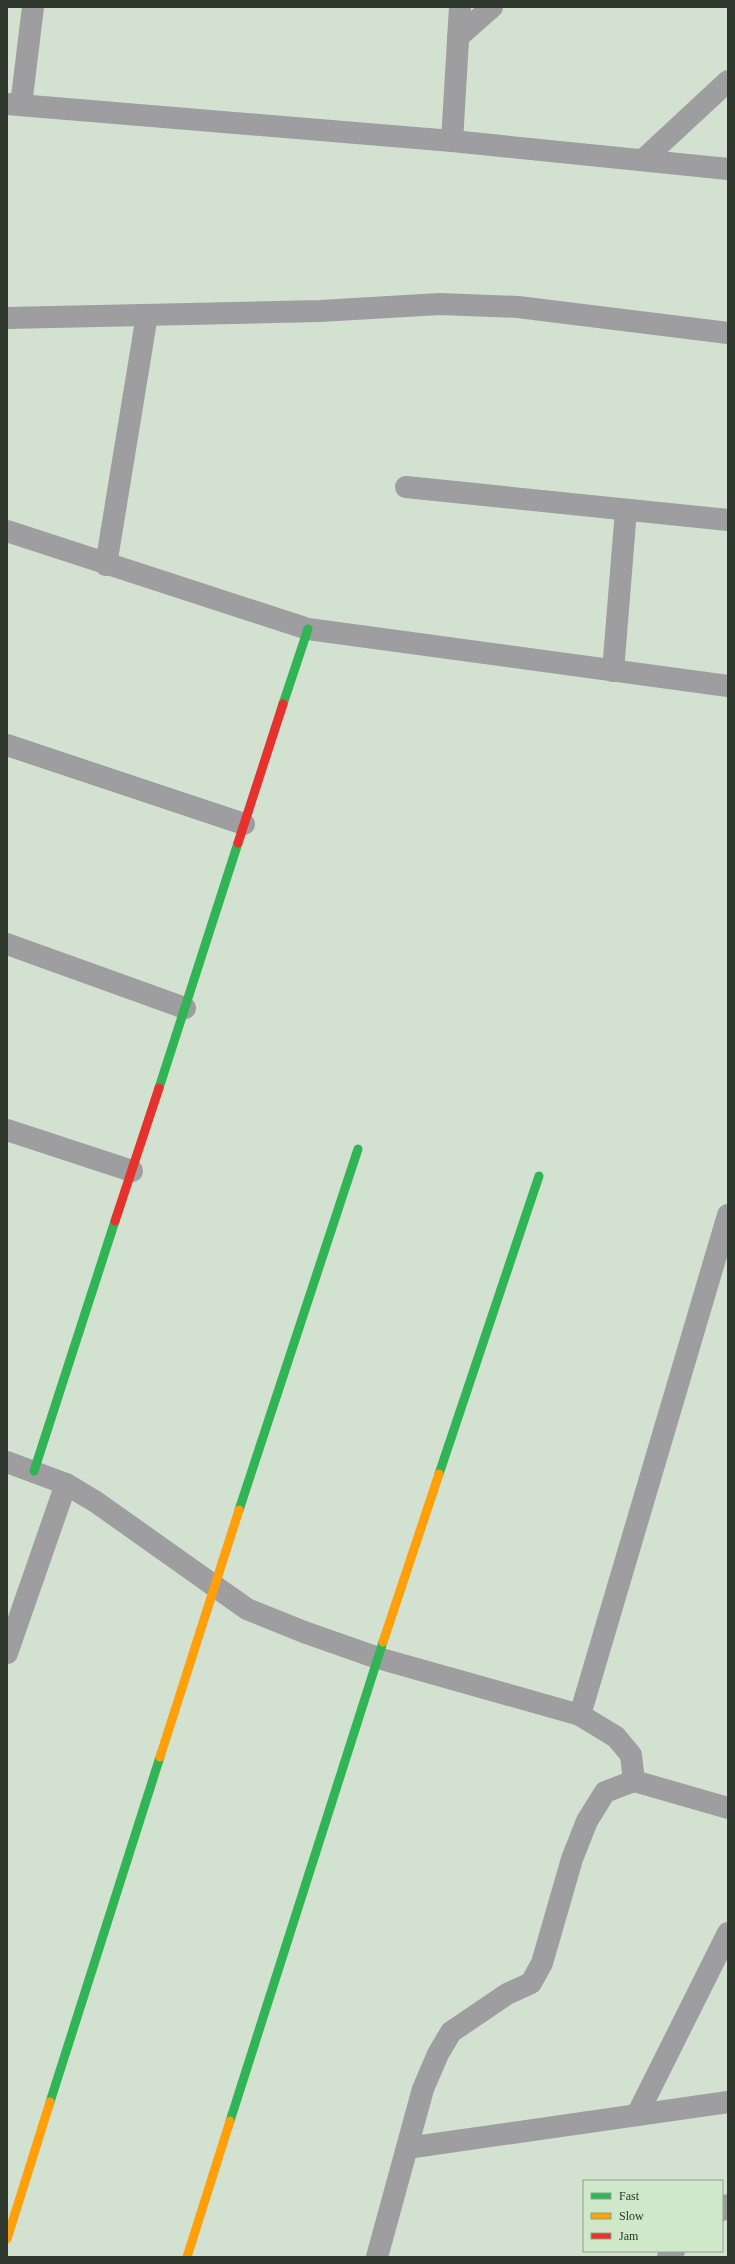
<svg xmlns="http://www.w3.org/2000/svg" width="735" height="2264" font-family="Georgia,serif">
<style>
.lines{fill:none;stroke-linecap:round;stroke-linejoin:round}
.street{stroke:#9e9d9f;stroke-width:22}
.fast{stroke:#30b455;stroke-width:9}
.slow{stroke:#ff9f0a;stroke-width:9}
.jam{stroke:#e5322d;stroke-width:9}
</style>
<rect width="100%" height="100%" fill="#d3e1d0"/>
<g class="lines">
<g class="street">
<polyline points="458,37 492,7"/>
<polyline points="7,104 452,141 728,169"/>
<polyline points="21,105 33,7"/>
<polyline points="452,141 460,7"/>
<polyline points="643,160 728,81"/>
<polyline points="7,318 320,311 440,304 518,307 728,333"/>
<polyline points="406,487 728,520"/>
<polyline points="7,531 308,629 728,686"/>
<polyline points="106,565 147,315"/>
<polyline points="613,671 626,510"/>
<polyline points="7,745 244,824"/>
<polyline points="7,944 185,1008"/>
<polyline points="7,1130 132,1171"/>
<polyline points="7,1462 66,1484 96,1502 247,1609 304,1632 378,1658 580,1715 616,1737 631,1755 634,1781"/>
<polyline points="7,1653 66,1484"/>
<polyline points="580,1715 728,1215"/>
<polyline points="637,2115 728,1933"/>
<polyline points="407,2148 728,2102"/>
<polyline points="722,2210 728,2205"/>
<polyline points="377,2257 423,2089 438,2054 451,2032 507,1994 531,1983 542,1963 572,1859 587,1821 605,1792 634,1781 728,1808"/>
<polyline points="668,2257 674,2251"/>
</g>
<g class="fast">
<polyline points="283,704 308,629"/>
<polyline points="159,1088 238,843"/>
<polyline points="34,1471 115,1221"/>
<polyline points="439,1474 539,1176"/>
<polyline points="239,1510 358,1149"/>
<polyline points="50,2102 160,1757"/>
<polyline points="230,2121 383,1642"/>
</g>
<g class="slow">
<polyline points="383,1642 439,1474"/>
<polyline points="160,1757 239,1510"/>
<polyline points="7,2239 50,2102"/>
<polyline points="187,2257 230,2121"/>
</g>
<g class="jam">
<polyline points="238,843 283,704"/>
<polyline points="115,1221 159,1088"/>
</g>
</g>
<rect width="735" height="2264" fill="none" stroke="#2d372b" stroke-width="16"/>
<rect x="583" y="2180" width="140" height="72" fill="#cfe8c9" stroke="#8ea18a"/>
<rect x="591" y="2193" width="20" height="6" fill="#30b455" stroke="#8ea18a"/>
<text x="619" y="2200" font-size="12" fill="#2d372b">Fast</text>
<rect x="591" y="2213" width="20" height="6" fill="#ff9f0a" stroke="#8ea18a"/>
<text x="619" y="2220" font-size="12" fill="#2d372b">Slow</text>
<rect x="591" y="2233" width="20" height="6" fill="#e5322d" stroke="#8ea18a"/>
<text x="619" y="2240" font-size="12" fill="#2d372b">Jam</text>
</svg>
